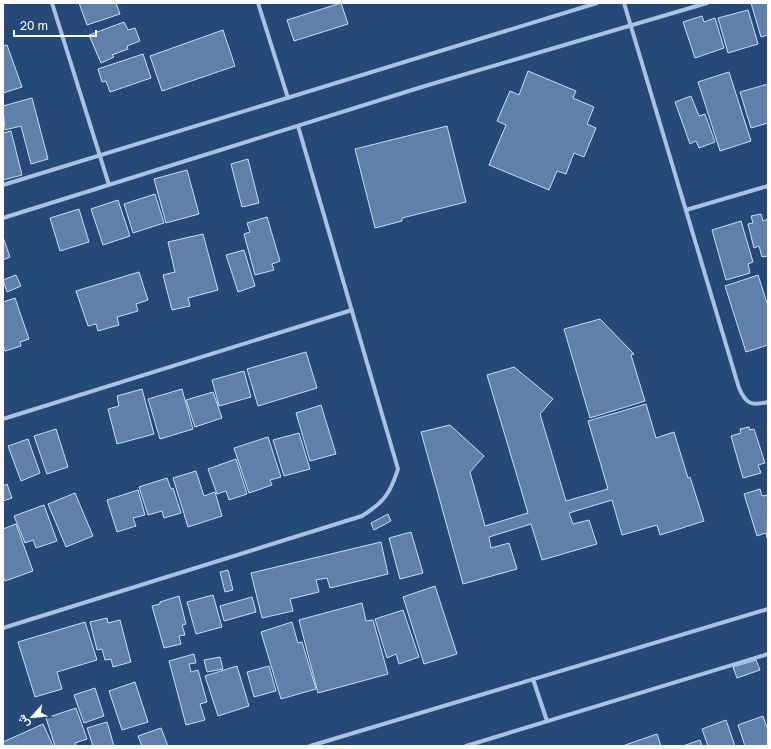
<svg xmlns="http://www.w3.org/2000/svg" width="771" height="749" font-family="'Golos Text',Vazirmatn,sans-serif">
<style>
.building{fill:#5e80a9;stroke:#c9dcf2}
.lines{fill:none;stroke-linecap:round;stroke-linejoin:round}
.minor{stroke:#a7c2e2;stroke-width:4}
</style>
<rect width="100%" height="100%" fill="#264a77"/>
<path class="building" d="M79 3H116L120 14 87 25Z
M341 3 348 24 294 41 287 20Z
M751 3H768V35L761 37Z
M748 10 758 44 728 53 718 18Z
M702 16 704 22 715 18 724 48 695 58 683 22Z
M124 22 128 30 135 28 140 41 127 46 128 49 112 55 114 57 101 63 89 35Z
M223 30 235 66 162 91 150 56Z
M7 45 22 87 3 93V46Z
M143 54 151 78 110 92 106 81 102 82 98 69Z
M528 71 576 91 573 98 594 107 587 124 596 128 584 157 574 153 566 174 557 171 549 190 489 165 506 125 497 121 510 91 519 95Z
M729 72 751 141 720 151 698 82Z
M768 84V123L751 128 740 92Z
M691 96 699 116 705 114 715 142 699 148 696 141 690 144 675 102Z
M32 98 48 159 31 164 21 126 5 130 3 106Z
M447 126 466 202 402 218V221L375 228 355 149Z
M11 131 22 175 3 180V133Z
M248 159 259 203 242 207 231 164Z
M187 170 199 214 166 223 154 179Z
M155 194 164 223 133 233 124 204Z
M118 200 130 236 103 245 91 209Z
M79 209 89 242 60 251 50 218Z
M761 214 763 221 768 219V256L762 257 759 246 754 248 748 224 753 223 751 216Z
M267 217 280 261 272 264 274 270 255 275 244 234 250 232 247 223Z
M741 221 753 262 748 264 750 273 726 280 712 230Z
M203 234 218 290 188 298 190 306 172 310 163 275 175 272 168 242Z
M3 237 10 257 3 260Z
M244 250 255 286 238 292 226 255Z
M139 272 148 300 136 304 138 311 117 317 119 325 98 331 96 324 88 326 76 291Z
M16 275 21 286 7 292 3 280Z
M758 275 768 306V345L746 352 725 286Z
M15 298 29 339 20 342 21 346 5 351 3 345V302Z
M600 319 634 354 631 355 645 401 590 418 564 329Z
M306 352 317 388 258 406 247 369Z
M514 367 553 399 540 414 566 501 608 489 588 421 646 404 656 438 674 432 688 478 690 477 704 521 660 535 657 525 622 535 612 500 569 513 573 524 589 520 597 544 542 560 531 524 489 537 491 548 509 543 517 569 463 584 421 432 450 425 484 456 470 472 485 526 528 513 487 375Z
M244 371 251 397 219 406 212 380Z
M142 389 154 434 117 444 108 409 119 406 117 396Z
M182 389 193 429 160 439 148 399Z
M213 392 222 418 195 427 186 400Z
M321 405 336 454 310 461 296 413Z
M749 427 750 430 754 429 765 463 758 465 761 473 743 478 731 436 741 433 740 429Z
M56 429 68 467 47 474 34 436Z
M299 433 310 469 284 476 273 440Z
M268 437 281 477 270 480 272 485 249 493 234 448Z
M28 439 40 473 21 481 8 446Z
M236 459 247 494 229 500 226 491 217 494 208 469Z
M196 471 204 496 215 492 222 516 188 527 173 478Z
M167 478 171 489 173 488 181 513 164 518 162 511 148 515 139 487Z
M7 484 12 498 3 501V486Z
M760 489 762 496 768 495 767 538 766 533 757 536 744 494Z
M138 490 145 515 133 518 136 526 117 532 107 500Z
M75 493 93 536 66 547 48 504Z
M44 505 57 541 36 548 33 540 25 543 14 516Z
M388 514 391 521 374 530 371 523Z
M16 524 33 571 5 581 3 576V529Z
M411 532 423 573 400 579 389 538Z
M381 542 388 574 330 588 327 578 316 580 319 592 290 599 293 611 262 618 251 573Z
M228 570 233 590 225 592 220 572Z
M435 586 457 654 424 664 403 597Z
M213 595 222 627 196 634 187 602Z
M179 596 186 624 182 625 185 635 179 636 181 644 164 648 152 606 160 604V602Z
M252 597 256 612 224 621 220 606Z
M362 603 366 621 373 620 388 674 318 693 299 620Z
M403 610 419 657 399 664 396 654 387 658 375 619Z
M107 618 108 623 120 620 131 662 113 667 111 659 105 660 102 649 97 650 90 622Z
M85 622 97 660 57 672 62 689 35 697 18 642Z
M292 622 298 643 302 642 316 689 281 699 261 632Z
M194 654 196 663 189 664 191 672 198 670 207 702 200 704 205 720 186 725 169 661Z
M220 657 223 669 207 672 204 660Z
M756 660 760 670 737 678 733 667Z
M237 666 249 706 218 716 205 676Z
M269 666 276 691 254 697 247 672Z
M135 682 148 722 122 730 109 691Z
M95 688 104 716 84 723 74 695Z
M76 708 87 739 75 743 76 746H55L46 718Z
M763 716 768 730V746H745L738 725Z
M726 720 735 746H708L702 729Z
M107 722 114 746H93L87 728Z
M43 724 53 746H3V742Z
M161 728 168 746H142L138 736Z
M657 734 661 746H625V745Z
M700 740 702 746H683Z"/>
<g class="lines">
<path class="minor" d="M52 3 109 185
M258 3 288 98
M624 3 739 388C746 404 751 406 768 402
M3 185 597 3
M686 210 768 186
M3 218 425 86 707 3
M3 419 352 310
M3 628 362 516C384 502 390 494 398 469L298 126
M533 679 547 721
M310 746 768 609
M466 746 768 654"/>
</g>
<rect width="771" height="749" fill="none" stroke="#ffffff" stroke-width="8"/>
<g transform="translate(32 717) rotate(243)" stroke="#264a77" stroke-width="3" paint-order="stroke">
<path d="M0-3L7 15L0 10L-7 15Z" fill="#ffffff"/>
<text y="-6" font-size="11" font-weight="bold" text-anchor="middle" fill="#ffffff">ش</text>
</g>
<path d="M14 30v6h82v-6" fill="none" stroke="#ffffff" stroke-width="2"/>
<text x="20" y="30" font-size="12" fill="#ffffff" stroke="#264a77" stroke-width="3" paint-order="stroke">20 m</text>
</svg>
